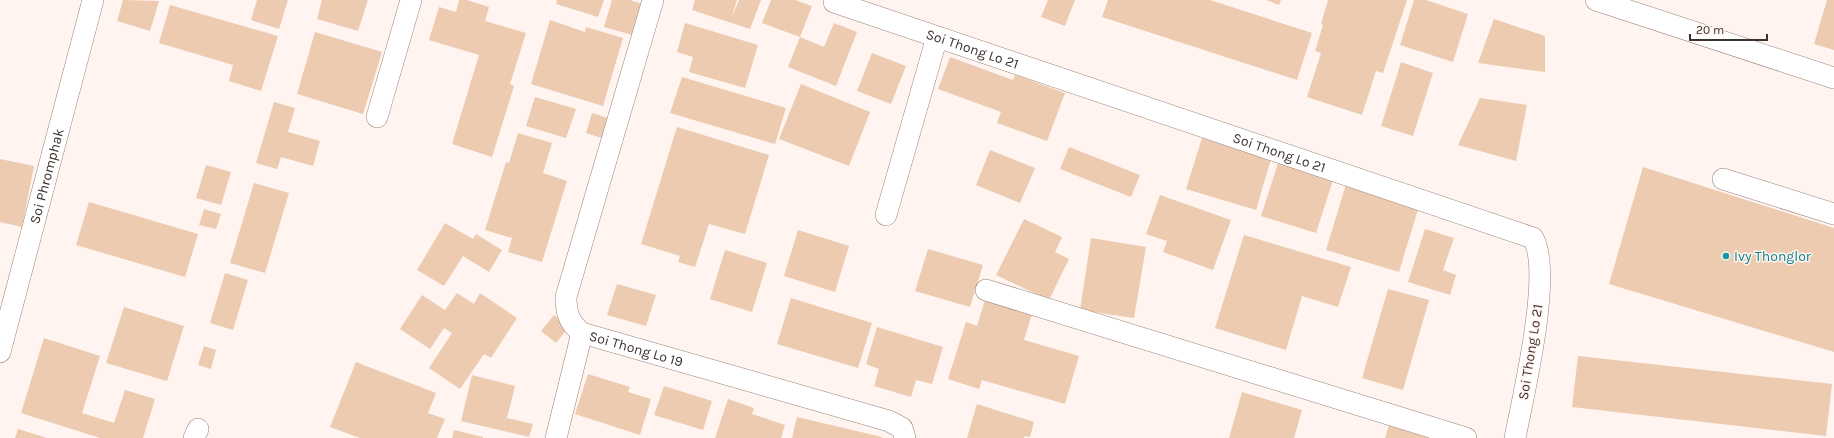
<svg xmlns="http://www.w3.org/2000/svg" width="1834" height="438" font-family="Karla,sans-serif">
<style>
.building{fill:#eccbb1}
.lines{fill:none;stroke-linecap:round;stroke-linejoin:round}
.minor-casing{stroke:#9a8277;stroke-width:22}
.minor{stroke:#fff;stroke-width:21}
.culture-dot{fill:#0f9aa8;stroke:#fff4ef;stroke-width:1.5}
.labels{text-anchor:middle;stroke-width:3;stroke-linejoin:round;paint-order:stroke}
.street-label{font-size:14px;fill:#3b312d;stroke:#fff4ef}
.culture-label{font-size:14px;fill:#0d838f;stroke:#fff4ef;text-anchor:start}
</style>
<rect width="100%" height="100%" fill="#fff4ef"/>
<path class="building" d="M123 0 159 1 150 31 117 21Z
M257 0H288L279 29 251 20Z
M322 0H368L358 31 317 19Z
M459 0H467L489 7 485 21 526 33 510 84 514 86 492 157 452 144 479 55 429 40 439 7 456 12Z
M557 0H604L598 17 556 4Z
M612 0H630L646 5 636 36 604 27Z
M695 0H737L731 19 739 0H761L750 29 692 10Z
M771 0H795L812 6 800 37 824 47 834 23 857 32 836 86 788 67 800 37 762 23Z
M1048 0H1075L1065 26 1041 17Z
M1108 0H1210L1312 33 1297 80 1102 17Z
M1266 0H1281L1279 5Z
M1328 0H1407L1383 73 1376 71 1362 115 1307 97 1321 53 1315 51 1323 25 1321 24Z
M1414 0H1426L1468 14 1453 62 1400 45Z
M1827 0H1834V50L1814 44Z
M170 5 278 36 261 91 229 81 233 65 159 43Z
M1494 19 1545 36V72L1478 63Z
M550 20 585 32 586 27 623 38 603 106 531 84Z
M685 23 758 45 745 88 689 72 693 57 677 52Z
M315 32 382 52 363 114 297 94Z
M872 53 906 66 891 104 857 91Z
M950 57 1013 80 1015 75 1065 93 1047 141 997 123 1001 112 938 89Z
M1401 62 1433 73 1413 136 1381 126Z
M682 77 786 108 775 144 670 113Z
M801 84 870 112 849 166 779 139Z
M535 97 576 109 566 138 526 126Z
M1480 98 1527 105 1516 161 1458 145Z
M274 102 295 108 288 132 320 141 313 166 281 157 277 169 256 163Z
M592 113 608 118 602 138 586 133Z
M677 127 769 155 745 234 709 224 695 267 678 262 680 256 641 244Z
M518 133 552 143 543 173 567 181 542 262 508 252 512 238 485 230 506 162 509 163Z
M1202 138 1271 159 1256 210 1186 189Z
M1069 147 1140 175 1131 197 1060 169Z
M990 150 1035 168 1020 203 976 185Z
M1280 157 1335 174 1316 233 1261 216Z
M0 159 34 166 22 227 0 222Z
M206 165 231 172 221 205 196 198Z
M1643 167 1834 228V352L1609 284Z
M1347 181 1420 203 1399 272 1326 250Z
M254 183 289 193 265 273 230 263Z
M1160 195 1231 220 1213 270 1163 252 1167 241 1146 234Z
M89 202 198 234 185 277 76 245Z
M204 209 221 214 216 229 199 225Z
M1024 219 1062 237 1055 252 1069 259 1049 300 996 275Z
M445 223 473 239 476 234 502 250 489 272 463 256 444 286 417 270Z
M1425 229 1454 238 1443 270 1456 275 1450 295 1408 282Z
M798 230 849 246 835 292 784 276Z
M1244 235 1351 267 1338 307 1302 296 1286 350 1215 328Z
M1091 238 1146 247 1134 318 1080 310Z
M928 249 983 265 970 307 915 291Z
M725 250 767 263 752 312 710 299Z
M225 273 248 280 233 330 210 323Z
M617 284 656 295 646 326 607 315Z
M1388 289 1429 300 1403 390 1362 378Z
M457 293 474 304 480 293 517 318 491 358 484 354 460 389 429 368 452 333 444 328 430 349 400 329 422 295 445 310Z
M791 298 872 323 858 368 777 344Z
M985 300 1032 314 1024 340 1079 356 1065 404 982 380 979 389 948 379 966 322 977 326Z
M124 307 184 326 167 381 106 363Z
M554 315 569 327 556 343 541 331Z
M877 327 943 347 932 384 916 380 911 397 874 386 879 369 866 364Z
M44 338 100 356 82 413 114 423 125 390 155 399 143 438H100L21 413Z
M204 346 216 350 211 369 198 365Z
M1578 356 1832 384 1826 436 1572 407Z
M356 362 436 393 428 413 445 419 437 438H360L330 427Z
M588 374 630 387 628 392 651 399 640 435 575 414Z
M472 375 515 386 507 418 533 424 529 437 461 421Z
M664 386 712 401 703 430 654 415Z
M1242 392 1302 410 1294 438H1229Z
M728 399 754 408 752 414 785 425 781 438H715Z
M977 404 1034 422 1030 437 1025 436 1024 438H967Z
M797 417 882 437V438H792Z
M1389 425 1428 438H1385Z
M18 429 47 438H15Z
M454 430 483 437V438H452Z"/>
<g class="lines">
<g class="minor-casing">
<g id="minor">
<path id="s1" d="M653 0 566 297C566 313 569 323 582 333L889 421 902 428 905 438"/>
<path d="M1596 0 1834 78"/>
<path id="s2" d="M834 2 1533 238C1553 272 1523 397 1515 438"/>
<path d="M377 117 411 0"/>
<path d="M1723 179 1834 214"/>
<path d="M886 215 937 37"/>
<path d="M986 290 1466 438"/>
<path id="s3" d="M0 352 93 0"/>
<path d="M194 438 198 429"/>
<path d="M556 438 582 333"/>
</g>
</g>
<use href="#minor" class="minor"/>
</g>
<circle class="culture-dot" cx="1726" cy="256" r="4"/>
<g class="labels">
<g class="street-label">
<text dy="5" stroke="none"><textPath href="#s2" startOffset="146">Soi Thong Lo 21</textPath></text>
<text dy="5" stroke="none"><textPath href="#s2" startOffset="470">Soi Thong Lo 21</textPath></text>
<text dy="5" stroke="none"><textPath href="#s3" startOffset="182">Soi Phromphak</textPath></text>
<text dy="5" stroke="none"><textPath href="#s1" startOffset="407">Soi Thong Lo 19</textPath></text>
<text transform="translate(1530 352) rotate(-81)" y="5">Soi Thong Lo 21</text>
</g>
<g class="culture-label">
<text x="1734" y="261">Ivy Thonglor</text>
</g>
</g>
<path d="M1690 34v6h77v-6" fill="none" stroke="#3b312d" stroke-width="2"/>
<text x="1696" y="34" font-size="12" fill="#3b312d" stroke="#fff4ef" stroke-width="3" paint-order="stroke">20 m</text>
</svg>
